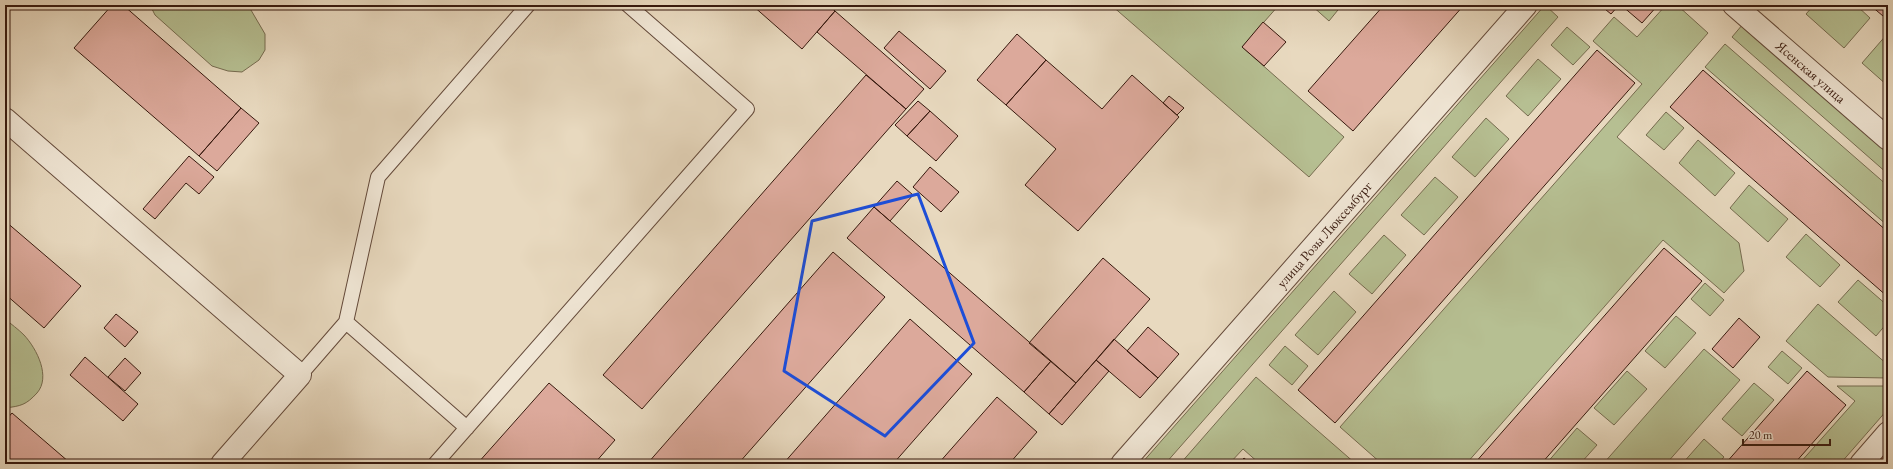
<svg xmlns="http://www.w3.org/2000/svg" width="1893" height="469" font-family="'EB Garamond',serif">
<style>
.green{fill:#b6bf92;stroke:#766c50}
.building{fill:#dca99b;stroke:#37190e}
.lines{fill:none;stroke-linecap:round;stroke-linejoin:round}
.service-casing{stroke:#63493a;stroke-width:16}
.minor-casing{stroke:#63493a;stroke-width:24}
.service{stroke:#f0e6d5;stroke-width:14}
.minor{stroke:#f0e6d5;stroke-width:22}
.marked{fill:none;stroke:#1d4ed8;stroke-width:3;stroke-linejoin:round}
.labels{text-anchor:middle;stroke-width:4;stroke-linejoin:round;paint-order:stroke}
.street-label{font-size:14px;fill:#37190e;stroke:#f0e6d5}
</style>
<rect width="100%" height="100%" fill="#e8d9bf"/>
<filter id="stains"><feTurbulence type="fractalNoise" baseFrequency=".005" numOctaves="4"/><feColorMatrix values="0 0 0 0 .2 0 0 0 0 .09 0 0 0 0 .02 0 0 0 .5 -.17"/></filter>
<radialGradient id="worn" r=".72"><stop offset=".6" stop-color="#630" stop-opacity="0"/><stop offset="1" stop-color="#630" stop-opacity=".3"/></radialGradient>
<path class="green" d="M150 5H248L265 34V50L259 60 242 72 228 71 212 66 155 15Z
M1111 5H1279L1242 47 1344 137 1309 177Z
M1311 5H1342L1329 21Z
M1545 5 1558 17 1165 464H1141Z
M1666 5H1677L1708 33 1617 137 1739 243 1744 271 1724 293 1663 240 1466 464H1382L1340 427 1642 84 1593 41 1614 17 1637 37Z
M1814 5H1856L1870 18 1844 48 1806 14Z
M1743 24 1888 151V174L1732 37Z
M1567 27 1590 47 1573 65 1551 45Z
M1888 33V86L1862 63Z
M1725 44 1888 186V226L1705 67Z
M1538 59 1561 79 1528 116 1506 96Z
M1666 112 1684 128 1664 150 1646 135Z
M1486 118 1509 139 1475 177 1452 157Z
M1698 140 1735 173 1715 196 1679 163Z
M1435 177 1458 197 1424 235 1401 215Z
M1749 185 1788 219 1768 242 1730 208Z
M1806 234 1840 265 1820 287 1786 257Z
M1384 235 1406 255 1372 294 1349 274Z
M1858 280 1888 306V322L1876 336 1838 302Z
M1705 283 1724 300 1710 316 1691 299Z
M1334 291 1356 312 1318 355 1295 335Z
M1818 304 1888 365V378L1828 377 1786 341Z
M1676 316 1696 333 1665 368 1645 351Z
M5 319C11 324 18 329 24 335 37 349 51 377 37 393 26 405 21 406 5 408Z
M1285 346 1308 366 1292 385 1269 365Z
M1704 349 1740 380 1666 464H1603Z
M1782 351 1802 368 1788 384 1768 367Z
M1627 371 1647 389 1614 425 1594 408Z
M1256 377 1356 464H1260L1243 449 1229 464H1180Z
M1754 383 1774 400 1742 436 1722 419Z
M1837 386H1888V409L1840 464H1799L1855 401Z
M1577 428 1597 445 1580 464H1546Z
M1704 439 1724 457 1718 464H1682Z"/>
<path class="building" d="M112 5H123L241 108 199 156 74 48Z
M752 5H828L835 11 802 49Z
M1384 5H1464L1353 131 1308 91Z
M1600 5H1619L1611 14Z
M1621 5H1658L1642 23Z
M1870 5H1888V20L1883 16Z
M835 11 924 89 906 109 817 32Z
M1263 22 1286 42 1264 66 1242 47Z
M899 31 946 71 930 89 884 48Z
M1017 34 1046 60 1006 105 977 80Z
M1597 50 1635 83 1335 423 1298 390Z
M1046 60 1102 109 1132 75 1179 117 1078 231 1025 185 1056 149 1006 105Z
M1703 70 1888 232V297L1670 107Z
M866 75 906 109 642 409 603 375Z
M1169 96 1184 108 1177 115 1163 103Z
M918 101 930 111 907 136 895 125Z
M241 108 259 123 217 171 199 156Z
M930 111 958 136 936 161 907 136Z
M189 156 214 177 199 194 186 183 155 219 143 209Z
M930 167 959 192 941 212 913 187Z
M897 181 913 195 890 221 874 207Z
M874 207 1051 361 1024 392 847 238Z
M5 221 81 286 44 328 5 294Z
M1664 248 1702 281 1541 464H1474Z
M833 252 885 297 738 464H647Z
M1103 258 1150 299 1076 383 1029 343Z
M116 314 138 332 125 347 104 328Z
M1739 318 1760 337 1733 368 1712 349Z
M910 319 972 374 893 464H783Z
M1148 327 1179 354 1158 378 1127 351Z
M1114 339 1158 378 1140 398 1096 360Z
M85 357 138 404 123 421 70 375Z
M125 358 141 373 125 391 108 377Z
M1096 360 1109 371 1062 425 1049 414Z
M1051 361 1076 383 1049 414 1024 392Z
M1807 371 1846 405 1794 464H1725Z
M549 383 615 440 594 464H477Z
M997 397 1037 432 1009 464H938Z
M12 413 69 462 67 464H5V421Z
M1888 450V464H1876Z
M1244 458 1251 464H1238Z"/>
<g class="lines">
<g class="service-casing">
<path id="service" d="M346 322 467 428
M300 375 346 322 378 177 528 5
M435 464 747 109 628 5"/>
</g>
<g class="minor-casing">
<g id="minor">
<path id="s1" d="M1734 5 1888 139"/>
<path d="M5 119 300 375 222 464"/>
<path id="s2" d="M1122 464 1526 5"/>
<path d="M1861 464 1888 433"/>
</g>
</g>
<use href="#service" class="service"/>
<use href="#minor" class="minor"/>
</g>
<path class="marked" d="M918 194 974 343 885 436 784 371 812 221Z"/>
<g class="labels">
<g class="street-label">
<text dy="5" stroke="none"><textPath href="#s1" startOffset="102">Ясенская улица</textPath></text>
<text dy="5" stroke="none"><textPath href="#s2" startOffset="306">улица Розы Люксембург</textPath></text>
</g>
</g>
<rect width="1893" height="469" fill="none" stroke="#e8d9bf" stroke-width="20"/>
<rect x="6" y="6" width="1881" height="457" fill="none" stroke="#37190e" stroke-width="2"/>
<rect x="10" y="10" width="1873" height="449" fill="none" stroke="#37190e"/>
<path d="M1743 439v6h87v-6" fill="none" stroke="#37190e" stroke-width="2"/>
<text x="1749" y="439" font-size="12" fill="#37190e" stroke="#f0e6d5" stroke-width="3" paint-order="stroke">20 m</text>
<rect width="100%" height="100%" filter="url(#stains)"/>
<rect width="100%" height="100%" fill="url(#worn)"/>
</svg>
